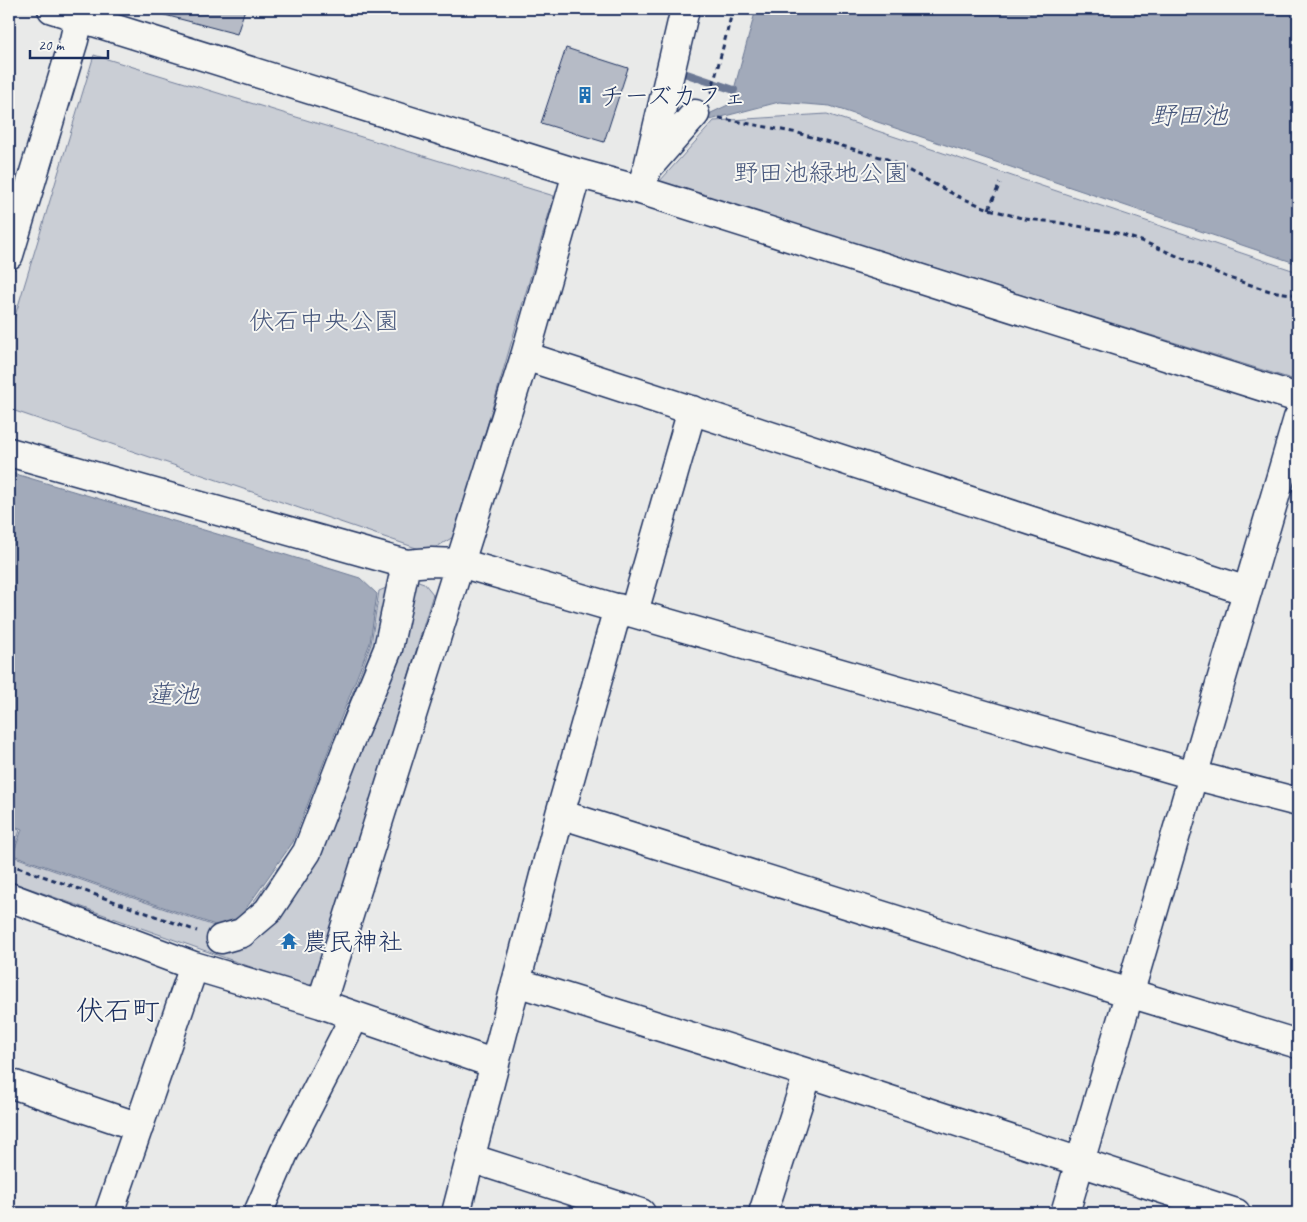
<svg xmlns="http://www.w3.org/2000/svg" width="1307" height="1222" font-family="Caveat,'Klee One',sans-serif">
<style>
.green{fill:#caced5;stroke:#727e9a}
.water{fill:#a2aaba;stroke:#6c7995}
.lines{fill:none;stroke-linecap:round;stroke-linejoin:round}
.stream{stroke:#6c7995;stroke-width:8}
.building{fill:#b6bbc6;stroke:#1b2f5e}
.minor-casing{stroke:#1b2f5e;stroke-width:31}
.path{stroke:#1b2f5e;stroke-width:3;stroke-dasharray:5 4;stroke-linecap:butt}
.minor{stroke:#f6f6f2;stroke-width:28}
.labels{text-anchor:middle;stroke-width:4;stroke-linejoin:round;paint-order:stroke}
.poi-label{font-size:25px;fill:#1b2f5e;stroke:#f6f6f2;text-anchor:start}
.park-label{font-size:25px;fill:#47577c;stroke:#f6f6f2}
.water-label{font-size:26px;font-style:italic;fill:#44547a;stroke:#f6f6f2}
.quarter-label{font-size:28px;fill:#1b2f5e;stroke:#f6f6f2}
</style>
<rect width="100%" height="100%" fill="#e9eae9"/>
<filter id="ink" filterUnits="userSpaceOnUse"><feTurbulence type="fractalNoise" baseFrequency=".02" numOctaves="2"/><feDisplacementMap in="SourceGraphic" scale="10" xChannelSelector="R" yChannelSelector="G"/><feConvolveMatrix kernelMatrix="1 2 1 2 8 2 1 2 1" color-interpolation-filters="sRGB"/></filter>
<g filter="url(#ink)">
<path class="green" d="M94 55 554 196 455 536 428 552 9 409V336Z
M827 114 1298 272V381L659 182 714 121Z
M410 578 424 583 433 594 317 981 307 987 9 881V827L20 830 12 856 217 927 241 919 295 844 371 644 379 591Z"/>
<path class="water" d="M756 9H1298V264L830 106 779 102 710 120 709 114 730 104Z
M9 472 254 545 360 578 377 594 370 643 293 842 240 917 218 926 13 855 22 829 9 824Z"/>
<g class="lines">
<path class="stream" d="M678 71 734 90"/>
</g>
<path class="building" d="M142 9H245L237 34Z
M566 48 628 68 604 142 541 123Z"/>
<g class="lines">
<g class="minor-casing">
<path id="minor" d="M52 9 577 173 640 190 1298 398
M651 164 695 114
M640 190 648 167 685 9
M9 255 74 40 81 9
M525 356 1247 591
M9 452 406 564 431 562 460 563 1193 775 1298 802
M634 612 692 410
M560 814 1129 993 1298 1044
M9 897 194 966 321 1004 495 1064
M221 939 242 933 268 911 307 852 347 748 388 649 406 564
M516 982 808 1073 1236 1213
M321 1004 525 356 577 173
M9 1083 139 1127
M470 1158 641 1213
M109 1213 194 966
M258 1213 284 1153 355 1016
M456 1213 560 814 618 608
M763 1213 808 1073
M1065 1213 1298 418"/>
</g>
<path class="path" d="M711 93 733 9
M719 118 798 133 887 159 957 196 989 209 1025 219 1055 222 1117 233 1144 242 1229 278 1270 291 1298 295
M989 209 1000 183
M9 864 197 931"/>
<use href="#minor" class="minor"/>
</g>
</g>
<defs>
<g id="building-bare" transform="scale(1.35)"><path d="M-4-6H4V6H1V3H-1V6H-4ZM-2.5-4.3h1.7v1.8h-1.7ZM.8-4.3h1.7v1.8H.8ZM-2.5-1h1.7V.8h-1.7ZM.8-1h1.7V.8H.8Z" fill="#1f6fb2" stroke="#f6f6f2" stroke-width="2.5" paint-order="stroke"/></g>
<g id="temple-bare" transform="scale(1.35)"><path d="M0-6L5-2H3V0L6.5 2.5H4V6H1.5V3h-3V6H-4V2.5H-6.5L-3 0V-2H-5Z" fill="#1f6fb2" stroke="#f6f6f2" stroke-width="2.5" paint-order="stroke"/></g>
</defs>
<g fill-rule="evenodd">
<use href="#building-bare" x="585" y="95"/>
<use href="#temple-bare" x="289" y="941"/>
</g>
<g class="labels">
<g class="poi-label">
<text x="599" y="104">チーズカフェ</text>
<text x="303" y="950">農民神社</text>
</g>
<g class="park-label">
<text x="821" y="181">野田池緑地公園</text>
<text x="324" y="329">伏石中央公園</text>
</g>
<g class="water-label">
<text x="1189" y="124">野田池</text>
<text x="173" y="703">蓮池</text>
</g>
<g class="quarter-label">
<text x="118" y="1020">伏石町</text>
</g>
</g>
<rect width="1307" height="1222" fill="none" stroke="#f6f6f2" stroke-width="30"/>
<rect x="15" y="15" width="1277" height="1192" fill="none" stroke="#1b2f5e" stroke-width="2" filter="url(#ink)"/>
<path d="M30 50v8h78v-8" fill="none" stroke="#1b2f5e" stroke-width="2.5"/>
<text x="38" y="50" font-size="15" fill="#1b2f5e" stroke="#f6f6f2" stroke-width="4" paint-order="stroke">20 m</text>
</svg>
